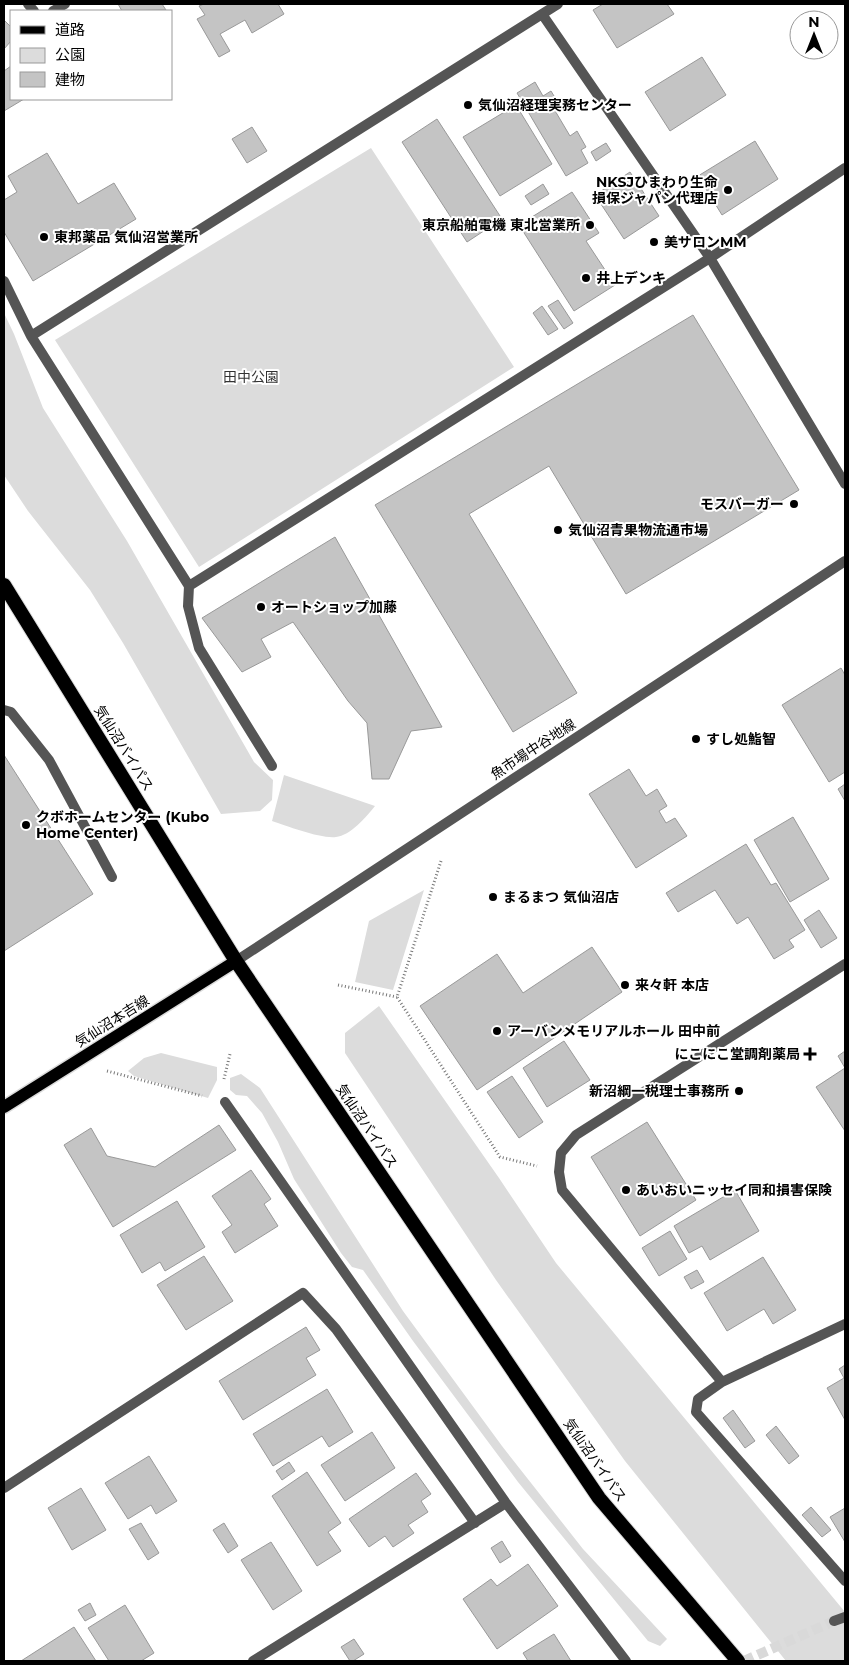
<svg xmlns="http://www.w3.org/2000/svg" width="849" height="1665" font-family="Montserrat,'Noto Sans JP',sans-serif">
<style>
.green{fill:#dcdcdc}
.building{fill:#c4c4c4;stroke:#999}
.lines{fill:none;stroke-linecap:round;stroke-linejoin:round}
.minor-tunnel{stroke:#d9d9d9;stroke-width:10;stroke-dasharray:10 5;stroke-linecap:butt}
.primary-casing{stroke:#dbdbdb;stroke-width:15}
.trunk-casing{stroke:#dbdbdb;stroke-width:16}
.path{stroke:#777;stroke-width:3;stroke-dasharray:1 2.5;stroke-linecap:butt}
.minor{stroke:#555;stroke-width:10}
.tertiary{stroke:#555;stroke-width:10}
.primary{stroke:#000;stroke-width:12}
.trunk{stroke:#000;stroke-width:14}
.poi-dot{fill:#000;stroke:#fff;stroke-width:2}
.labels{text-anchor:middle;stroke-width:4;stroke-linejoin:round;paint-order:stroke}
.poi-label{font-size:14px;font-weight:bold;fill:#000;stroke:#fff;text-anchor:start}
.park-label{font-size:14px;fill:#333;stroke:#fff}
.street-label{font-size:14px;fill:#000;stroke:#fff}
</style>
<rect width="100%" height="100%" fill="#fff"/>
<path class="green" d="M371 148 514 367 199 567 55 340Z
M4 313 14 334 43 408 127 541 254 762 273 780 272 800 260 811 221 814 123 643 90 590 28 511 4 475Z
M284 775 375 806C367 816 350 836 336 837 321 839 287 826 272 821Z
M424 890 393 990 355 982 369 921Z
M379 1006 499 1178 556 1263 845 1612V1661H786L625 1461 496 1280 345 1053V1033Z
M161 1053 217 1067V1080L208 1098 134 1076 128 1071 144 1058Z
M241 1074 260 1088 403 1311 502 1446 583 1549 667 1639 660 1646 648 1641 518 1482 413 1341 363 1270 352 1267 341 1253 294 1179 278 1142 262 1113 247 1096 236 1095 230 1090V1078Z"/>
<path class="building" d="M118 4H162L166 10 122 11Z
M204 4H278L284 14 252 33 245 20 220 34 230 51 219 57 197 19 205 15 199 6Z
M603 4H667L674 14 617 48 593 10Z
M4 20 11 27V41L4 49Z
M702 57 726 95 670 131 645 92Z
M11 66V99H24L4 111V71Z
M535 82 543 96 551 91 560 106 554 109 570 136 577 131 586 147 581 150 588 163 566 176 517 93Z
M516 105 552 164 500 196 463 137Z
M437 119 502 219 467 242 402 142Z
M252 127 267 151 247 163 232 139Z
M755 141 778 179 722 215 698 176Z
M606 143 611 151 596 161 591 152Z
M47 153 78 204 114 183 136 219 33 281 4 232V200L17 192 8 176Z
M630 172 659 216 624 239 595 195Z
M543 184 549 194 531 205 525 196Z
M572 192 599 233 586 241 615 285 574 311 519 225Z
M558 300 573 323 564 329 548 306Z
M542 306 558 329 548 335 533 313Z
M693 315 799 490 626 594 549 466 469 514 577 693 513 732 375 505Z
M335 537 442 727 411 731 389 779H372L367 723 348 701 293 622 261 639 271 657 242 672 202 618Z
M841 668 845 675V772L829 782 782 705Z
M4 755 93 894 4 951Z
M629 769 646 796 657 789 667 806 659 811 666 823 675 818 687 836 636 868 589 794Z
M845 784V801L838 789Z
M793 817 829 879 790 902 754 840Z
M746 844 771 885 776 883 805 930 789 940 794 947 774 959 748 917 737 924 715 890 678 912 666 893Z
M819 910 837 938 821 948 804 920Z
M592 947 622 992 477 1090 420 1006 497 954 523 993Z
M564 1041 590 1080 547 1107 523 1068Z
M845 1051V1068L838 1056Z
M845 1068V1131L816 1087Z
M512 1076 543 1122 519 1138 487 1092Z
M647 1122 696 1200 640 1236 591 1157Z
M219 1125 236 1150 113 1227 64 1145 91 1128 107 1156 155 1167Z
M251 1170 271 1199 264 1204 278 1226 235 1253 222 1232 232 1225 212 1196Z
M735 1190 759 1231 710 1260 702 1246 689 1253 674 1226Z
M177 1201 205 1247 165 1271 160 1262 142 1273 120 1235Z
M670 1231 687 1259 659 1276 642 1248Z
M204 1256 233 1301 186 1330 157 1285Z
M763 1257 796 1310 773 1324 764 1309 727 1331 704 1293Z
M697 1270 704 1282 691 1289 684 1277Z
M306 1327 320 1350 306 1358 316 1375 243 1420 219 1381Z
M845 1365V1420L827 1388 844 1378 839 1369Z
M327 1389 353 1432 329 1447 322 1436 273 1466 253 1434Z
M733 1410 755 1441 745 1448 723 1418Z
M776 1426 799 1456 789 1464 766 1435Z
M372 1432 395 1468 345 1501 321 1465Z
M149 1456 177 1501 156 1514 151 1505 128 1519 105 1483Z
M289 1462 295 1471 282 1480 276 1471Z
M307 1472 341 1523 328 1532 341 1551 317 1566 272 1496Z
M416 1473 431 1494 421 1501 428 1512 408 1525 414 1533 393 1547 385 1536 369 1547 349 1519Z
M81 1488 106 1530 72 1550 48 1508Z
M811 1507 831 1530 822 1537 802 1515Z
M845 1508V1542L830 1517Z
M141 1523 159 1553 148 1560 129 1529Z
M224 1523 238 1546 228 1553 213 1530Z
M502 1541 511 1556 500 1563 491 1548Z
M271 1542 302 1591 273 1610 241 1560Z
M528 1564 558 1606 497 1649 463 1599 491 1579 497 1586Z
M90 1603 96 1615 85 1621 78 1610Z
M125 1605 154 1653 141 1661H109L88 1628Z
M74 1627 96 1661H21Z
M554 1634 571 1661H528L523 1653Z
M354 1639 364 1654 353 1661H350L341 1647Z"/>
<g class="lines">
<path class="minor-tunnel" d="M744 1661 834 1621"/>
<g class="primary-casing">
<path id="primary" d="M4 1107 236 961"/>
</g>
<g class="trunk-casing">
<path id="trunk" d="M4 585 236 961 599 1498 738 1661"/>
</g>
<path class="path" d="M441 861 397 997 500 1157 537 1166
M338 985 397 997
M107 1071 202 1096
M224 1079 230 1054"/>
<path class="minor" d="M28 4 34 11
M53 11 65 4
M542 14 710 258 845 484
M4 281 31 336 558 4
M31 336 189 586 710 258 845 168
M189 586 188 606 199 648 272 766
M4 710 11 712 49 760 112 877
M225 1102 506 1503
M845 1324 722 1382 698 1399 696 1412 845 1581
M722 1382 562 1190 559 1172 561 1153 576 1135 845 964
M4 1488 303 1293 336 1329 475 1523
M834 1621 845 1617
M253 1661 506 1503 626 1661"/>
<path class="tertiary" d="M236 961 845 561"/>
<use href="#primary" class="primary"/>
<use href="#trunk" class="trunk"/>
</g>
<g class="poi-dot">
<circle cx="468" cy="105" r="5"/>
<circle cx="728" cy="190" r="5"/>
<circle cx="590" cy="225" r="5"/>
<circle cx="44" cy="237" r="5"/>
<circle cx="654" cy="242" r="5"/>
<circle cx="586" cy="278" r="5"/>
<circle cx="794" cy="504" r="5"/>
<circle cx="558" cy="530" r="5"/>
<circle cx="261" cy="607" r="5"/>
<circle cx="696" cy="739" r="5"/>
<circle cx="26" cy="825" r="5"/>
<circle cx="493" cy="897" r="5"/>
<circle cx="625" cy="985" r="5"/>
<circle cx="497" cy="1031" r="5"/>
<path d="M807.5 1046.5h5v5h5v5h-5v5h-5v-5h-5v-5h5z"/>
<circle cx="739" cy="1091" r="5"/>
<circle cx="626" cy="1190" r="5"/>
</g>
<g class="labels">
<g class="poi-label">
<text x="478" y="110">気仙沼経理実務センター</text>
<text x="718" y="187" text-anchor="end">NKSJひまわり生命<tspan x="718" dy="16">損保ジャパン代理店</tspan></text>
<text x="580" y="230" text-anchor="end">東京船舶電機 東北営業所</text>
<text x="54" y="242">東邦薬品 気仙沼営業所</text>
<text x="664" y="247">美サロンMM</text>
<text x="596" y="283">井上デンキ</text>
<text x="784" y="509" text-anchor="end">モスバーガー</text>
<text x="568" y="535">気仙沼青果物流通市場</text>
<text x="271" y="612">オートショップ加藤</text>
<text x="706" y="744">すし処鮨智</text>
<text x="36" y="822">クボホームセンター (Kubo<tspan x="36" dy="16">Home Center)</tspan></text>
<text x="503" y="902">まるまつ 気仙沼店</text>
<text x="635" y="990">来々軒 本店</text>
<text x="507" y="1036">アーバンメモリアルホール 田中前</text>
<text x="800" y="1059" text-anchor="end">にこにこ堂調剤薬局</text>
<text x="729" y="1096" text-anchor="end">新沼綱一税理士事務所</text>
<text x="636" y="1195">あいおいニッセイ同和損害保険</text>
</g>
<g class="park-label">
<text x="251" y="382">田中公園</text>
</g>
<g class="street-label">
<text transform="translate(124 748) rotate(58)" y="5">気仙沼バイパス</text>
<text transform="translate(533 749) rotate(-33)" y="5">魚市場中谷地線</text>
<text transform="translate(112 1021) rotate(-32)" y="5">気仙沼本吉線</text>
<text transform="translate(367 1126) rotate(56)" y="5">気仙沼バイパス</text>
<text transform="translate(595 1460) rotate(55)" y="5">気仙沼バイパス</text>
</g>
</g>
<rect width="849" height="1665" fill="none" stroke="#000000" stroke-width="10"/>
<rect x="10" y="10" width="162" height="90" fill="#ffffff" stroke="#999999"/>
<rect x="20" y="26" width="25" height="8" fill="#000000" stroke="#999999"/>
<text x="55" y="35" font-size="15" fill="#000000">道路</text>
<rect x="20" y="48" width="25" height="15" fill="#dcdcdc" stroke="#999999"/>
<text x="55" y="60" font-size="15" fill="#000000">公園</text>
<rect x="20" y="72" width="25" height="15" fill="#c4c4c4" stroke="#999999"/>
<text x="55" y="85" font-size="15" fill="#000000">建物</text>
<g transform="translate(814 35)"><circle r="24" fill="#ffffff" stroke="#999999"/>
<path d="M0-4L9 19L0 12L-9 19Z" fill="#000000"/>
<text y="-8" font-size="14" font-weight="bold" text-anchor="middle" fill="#000000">N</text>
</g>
</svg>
